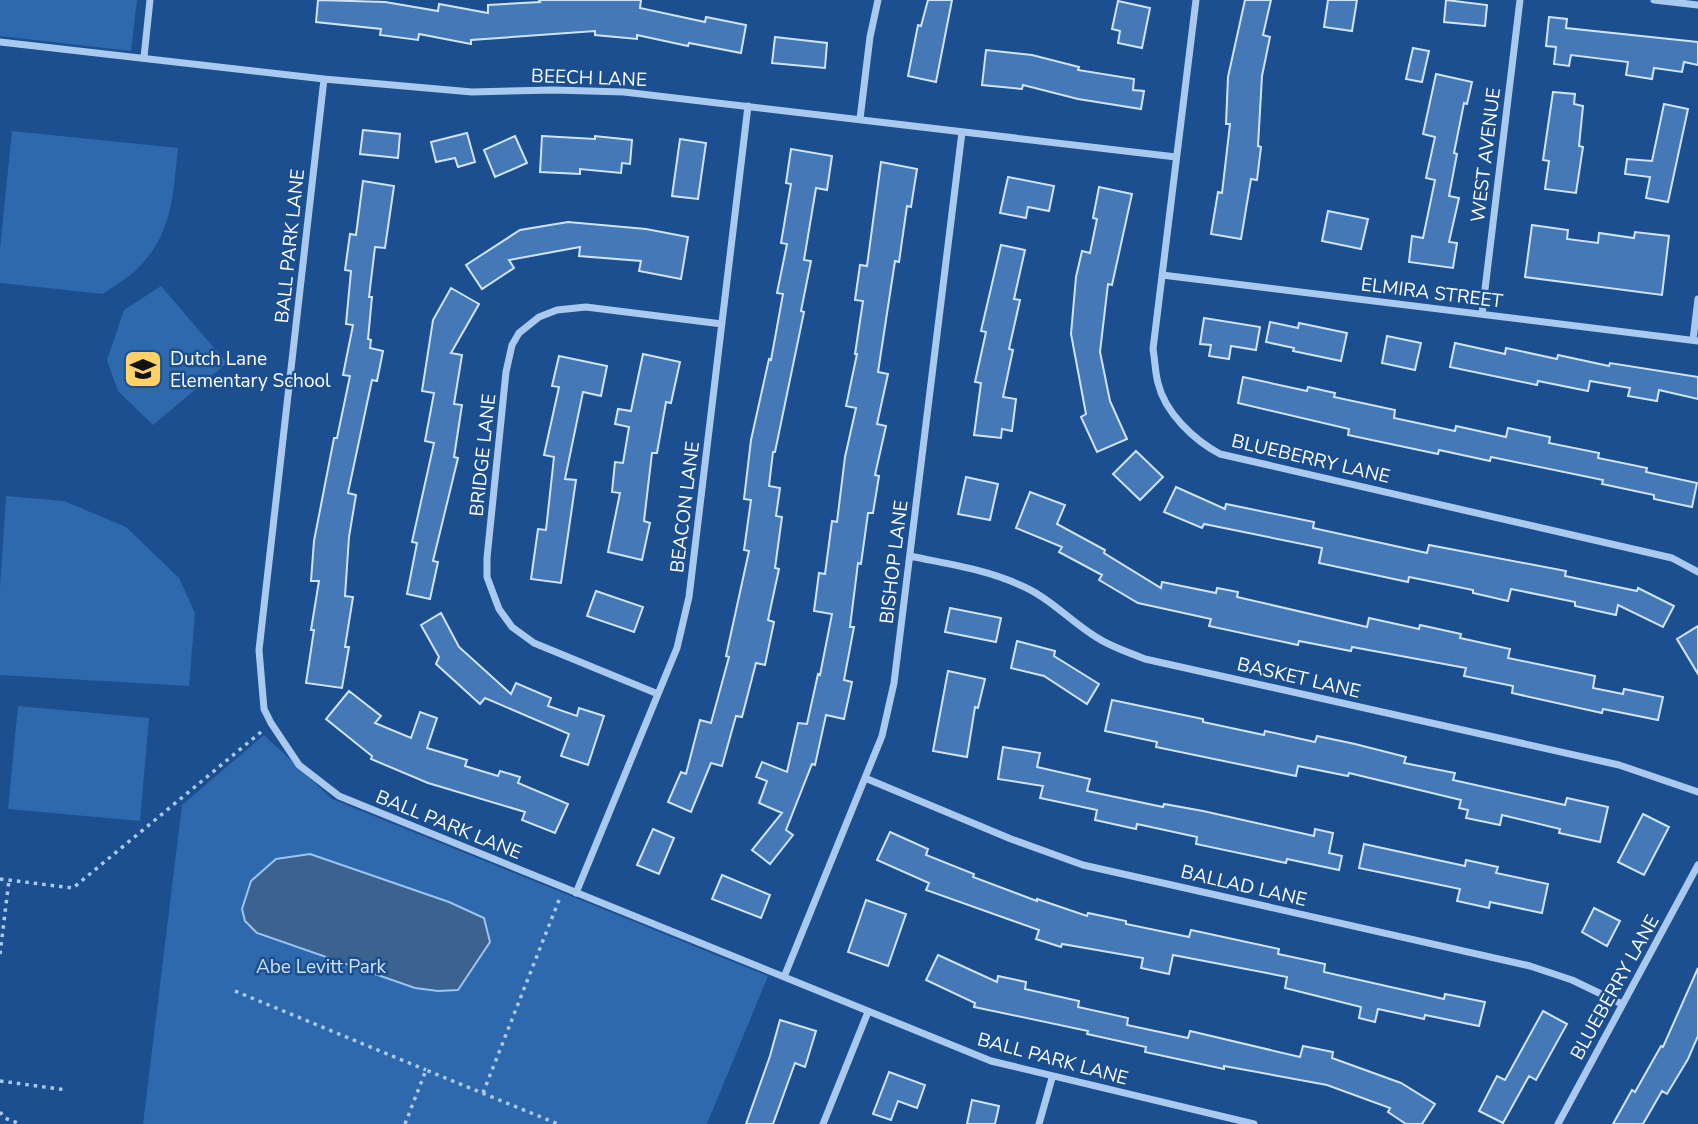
<svg xmlns="http://www.w3.org/2000/svg" width="1698" height="1124" font-family="'Nunito Sans',sans-serif">
<style>
.green{fill:#2e69ad}
.water{fill:#3c6290;stroke:#9cc4f0;stroke-width:2}
.building{fill:#4478b7;stroke:#cfe3fa;stroke-width:2}
.lines{fill:none;stroke-linecap:round;stroke-linejoin:round}
.path{stroke:#a9c9ee;stroke-width:3.5;stroke-dasharray:3.5 5;stroke-linecap:butt}
.minor{stroke:#a9c9ee;stroke-width:7}
.labels{text-anchor:middle;stroke-width:5;stroke-linejoin:round;paint-order:stroke}
.street-label{font-size:19px;fill:#fff;stroke:#1b4f8f}
.poi-label{font-size:19px;fill:#fff;stroke:#1b4f8f;text-anchor:start}
.park-label{font-size:19px;fill:#cfe3fa;stroke:#1b4f8f}
</style>
<rect width="100%" height="100%" fill="#1b4f8f"/>
<path class="green" d="M0 0H137L131 51 0 36Z
M12 131 178 148C173 194 173 233 138 268 128 278 114 286 103 294L0 283V248Z
M161 286 227 363 153 425 118 391 107 360 124 310Z
M6 496 64 501 126 527 179 578 195 613 189 686 0 675V589Z
M18 706 149 718 140 821 8 809Z
M264 735 332 799 768 976 707 1124H143L182 805Z"/>
<path class="water" d="M310 854 449 902 484 918 490 942 458 990 438 991 415 988 257 933 245 921 242 909 251 881 276 859Z"/>
<path class="building" d="M318 0 385 2 438 11 439 4 488 13V5L540 2 539 0H641L640 8 705 22 706 17 746 25 741 53 689 43 688 46 637 35V39L595 35V31L471 40V44L419 34 418 40 380 35 381 29 316 22Z
M928 0H952L936 82 908 76 918 25 921 26Z
M1245 0H1271L1263 35 1270 37 1262 76 1258 146 1261 147 1257 180 1251 179 1241 239 1211 234 1218 192 1222 193 1230 124H1226L1228 77Z
M1328 0H1357L1352 31 1324 27Z
M1446 0 1487 5 1485 26 1444 22Z
M1118 1 1150 8 1142 48 1118 43 1120 31 1112 29Z
M1549 17 1567 19 1566 28 1698 42V65L1684 62 1682 72 1654 68 1652 79 1626 75 1628 62 1571 55 1569 66 1554 64 1556 47 1546 46Z
M775 37 827 43 825 68 772 63Z
M1413 48 1429 51 1422 82 1406 79Z
M986 50 1032 55 1079 67 1078 70 1134 79 1133 90 1144 91 1141 109 1078 99 1023 85 1022 89 982 85Z
M1436 74 1472 82 1467 104 1464 103 1454 153 1457 154 1449 196 1459 198 1449 242 1457 243 1453 268 1409 262 1412 236 1423 238 1435 180 1426 178 1435 137 1423 134Z
M1553 92 1575 94 1574 104 1583 106 1579 146 1583 147 1576 193 1545 189 1549 161 1543 160Z
M1664 104 1688 109 1668 202 1646 198 1650 177 1625 174 1627 159 1652 161Z
M363 130 400 134 398 158 360 154Z
M467 133 475 162 458 167 455 158 436 162 431 142Z
M515 136 527 163 495 177 484 150Z
M542 136 595 139V136L632 140 630 164 622 163 621 173 580 169V174L540 172Z
M680 139 706 143 698 199 672 196Z
M791 149 832 156 827 190 816 188 804 260 811 261 801 311 804 312 775 452H773L769 486 780 488 776 516 782 517 775 568 779 569 768 620 774 622 765 665 756 663 742 717 736 716 722 766 711 763 691 812 668 802 681 772 686 774 700 720 711 723 729 657 726 656 749 551 744 550 751 500 744 499 751 440 769 359 771 360 783 294 777 293 787 244 781 243 791 184 786 183Z
M881 162 917 169 911 207 907 206 899 262 895 261 878 372 888 374 877 424 886 426 875 475 879 476 873 513H868L861 564 858 563 850 627H854L844 680 852 682 844 719 826 715 815 765 812 764 786 830 793 835 770 864 752 850 782 813 759 803 767 781 756 777 762 762 787 772 798 723 807 724 818 674 820 675 832 614 814 611 819 573 825 574 832 521 837 522 845 457 856 408 846 406 857 354H855L863 301 855 300 860 265 867 266Z
M1008 177 1054 186 1049 211 1028 207 1026 218 1000 213Z
M363 181 394 186 385 248 375 247 369 297H372L368 339 371 340 370 348 383 351 377 381 372 380 348 493 356 495 349 537 345 596 353 597 345 647H349L342 688 306 683 314 630H311L319 581H311L314 541 334 438H337L350 376 343 375 353 325 346 324 351 271 345 270 350 234 356 235Z
M1099 187 1132 194 1112 285 1108 284 1100 352 1110 401 1127 439 1097 452 1081 417 1086 414 1071 334 1076 277 1082 251 1090 253 1097 219 1093 218Z
M1328 211 1368 219 1361 249 1322 241Z
M568 222 646 229 688 237 681 279 639 271 641 261 579 256 580 247 509 260 514 268 482 289 466 265 520 230Z
M1532 225 1568 230 1567 239 1598 243 1599 233 1634 238 1635 232 1669 236 1662 295 1525 277Z
M1001 245 1025 250 1014 299 1020 300 1009 349 1013 350 1003 397 1016 399 1012 431 1002 429 1001 438 974 435 981 383 975 382 986 332 981 331Z
M451 288 479 304 451 353 462 355 454 404 462 405 454 457 458 458 433 561 438 562 430 599 407 594 417 543 412 542 434 443 425 441 434 393 422 391 433 320Z
M1204 318 1260 327 1256 350 1231 346 1229 359 1209 356 1211 345 1200 344Z
M1270 322 1298 328 1299 323 1347 333 1341 361 1293 351 1294 348 1266 342Z
M1387 336 1421 343 1415 370 1382 363Z
M1455 343 1505 354 1506 348 1557 359 1558 355 1609 366 1610 363 1698 377V399L1659 390 1657 401 1628 396 1630 388 1590 381 1588 391 1538 381 1537 385 1450 367Z
M643 354 680 362 671 403 666 402 657 453H652L644 521 650 523 642 560 608 552 620 493 612 492 615 462 623 463 629 427 615 424 618 409 631 411Z
M559 356 607 366 601 396 583 392 565 479 576 480 561 583 531 579 538 529 546 530 554 457 544 455 559 387 552 386Z
M1243 377 1307 391 1308 387 1335 393 1334 397 1395 410 1394 418 1455 431 1456 426 1506 437 1508 428 1550 437 1549 443 1599 453 1598 458 1647 468 1646 472 1697 483 1692 507 1654 499V495L1602 484 1603 480 1491 457 1490 461 1439 450 1438 454 1348 435 1349 429 1238 403Z
M1136 451 1163 477 1140 500 1113 474Z
M966 477 998 484 990 520 958 514Z
M1176 487 1225 509 1226 504 1314 522 1313 528 1427 553 1429 545 1566 571 1565 576 1637 591 1638 588 1674 606 1663 627 1618 605 1616 615 1575 606V602L1511 589 1508 601 1473 593V590L1409 577 1408 582 1319 563 1322 548 1204 524 1202 528 1164 512Z
M1030 492 1065 505 1057 524 1105 550 1104 553 1161 588 1162 582 1216 593 1217 588 1238 592 1237 597 1367 627 1369 618 1419 629 1420 625 1461 634 1460 638 1510 649 1508 658 1595 676 1593 688 1623 694 1624 689 1663 697 1658 720 1603 709 1602 713 1512 693 1513 686 1464 676 1466 668 1352 647 1351 651 1299 641 1298 645 1209 626 1211 619 1138 603 1099 580 1102 575 1059 552 1062 547 1016 528Z
M596 591 643 607 634 632 587 616Z
M950 608 1001 618 996 642 945 632Z
M441 613 459 647 511 694 516 683 551 698 548 706 577 716 579 708 604 716 588 765 561 756 569 734 485 698 480 704 436 664 439 657 421 625Z
M1698 626V674L1677 639Z
M1017 641 1055 651 1054 656 1099 684 1087 704 1044 676 1011 668Z
M948 671 985 679 978 708 975 707 967 757 933 751Z
M349 691 381 716 375 723 411 738 420 712 437 718 427 748 467 760 465 766 498 776 500 771 520 777 518 783 568 804 555 833 522 820 525 812 428 783 371 759 372 756 326 719Z
M1112 700 1203 719V722L1264 735 1265 731 1315 742 1317 736 1355 744 1406 757 1404 763 1455 773 1453 780 1565 805 1567 798 1608 807 1600 842 1559 833 1560 829 1502 815 1500 825 1466 818 1468 810 1459 808 1461 800 1349 773 1348 776 1298 766 1296 776 1156 747 1157 742 1105 731Z
M1003 747 1040 753 1037 767 1090 779 1087 791 1163 807 1164 804 1203 811 1314 836 1315 829 1333 833 1329 853 1342 856 1339 870 1287 859 1286 863 1196 844 1197 837 1137 824 1136 829 1095 820 1097 810 1040 798 1043 786 998 779Z
M1643 814 1669 827 1644 875 1618 862Z
M653 829 674 838 659 874 637 865Z
M890 832 928 849 926 855 974 874 973 877 1037 901V899L1087 916 1088 913 1126 921V924L1189 937 1191 930 1279 949 1278 954 1325 964 1324 972 1444 999 1445 994 1485 1002 1479 1026 1425 1015 1424 1019 1378 1009 1375 1022 1359 1018 1361 1007 1285 988 1287 977 1173 955 1169 974 1141 968 1143 958 1062 944 1061 947 1036 939 1039 930 926 890 929 883 877 860Z
M1364 844 1465 866 1466 860 1498 867 1496 873 1548 884 1542 913 1490 902 1489 908 1457 901 1460 889 1359 868Z
M722 875 770 895 761 918 712 899Z
M866 900 906 914 888 966 848 952Z
M1594 908 1620 921 1607 946 1582 932Z
M938 955 997 982 998 976 1026 982 1025 989 1079 1001 1078 1007 1128 1018 1127 1025 1188 1038 1190 1031 1300 1057 1303 1046 1333 1052 1332 1058 1401 1083 1435 1104 1422 1124H1406L1388 1112 1390 1108 1327 1085 1224 1066V1069L1145 1052 1146 1047 1087 1034 1088 1031 974 1007 975 1003 926 980Z
M1698 968V1036L1688 1059 1667 1094 1662 1091 1643 1124H1613L1632 1090 1635 1092 1661 1046 1663 1047Z
M1543 1011 1567 1024 1536 1080 1529 1076 1503 1123 1479 1111 1497 1076 1505 1080Z
M780 1020 816 1031 805 1067 795 1063 773 1124H746L770 1056Z
M889 1072 925 1085 917 1108 898 1101 891 1120 873 1114Z
M972 1100 999 1106 995 1124H967Z"/>
<g class="lines">
<path class="path" d="M0 879 73 888 261 732
M0 954 9 880
M235 991 426 1070
M0 1081 67 1090
M483 1093 559 900
M0 1112 5 1118 20 1124
M405 1124 426 1070 558 1124"/>
<path class="minor" d="M1196 0 1153 349C1155 360 1155 372 1158 383 1165 413 1194 440 1220 454L1672 558 1698 572
M1654 0 1698 5
M0 42 324 79 472 92 554 90 624 92 1176 157
M144 57 150 0
M324 79 259 650 264 709 271 723 299 765 339 796 991 1061 1254 1124
M860 119 870 37 878 0
M1162 275 1698 341
M1482 314 1520 0
M1693 340 1698 299
M910 556C947 564 985 569 1020 585 1049 597 1070 621 1096 637 1111 647 1128 652 1145 659L1619 765 1698 792
M658 694 534 643 512 627 499 609 487 577V558L506 372 512 345 519 333 539 317 557 310 586 307 722 324
M865 778 1011 839 1083 865 1530 966 1572 980 1622 1004
M576 893 677 648 689 597 748 106
M784 977 882 736 894 683 962 132
M823 1124 868 1012
M1039 1124 1052 1078
M1558 1124 1698 865"/>
</g>
<defs>
<g id="school-square" transform="scale(2.0125)"><rect x="-9" y="-9" width="18" height="18" rx="4" fill="#ffd166" stroke="#1b4f8f"/><path d="M0-5L7-2L0 1L-7-2ZM-4 1L0 2.5L4 1V4Q0 6-4 4Z" fill="#111"/></g>
</defs>
<g fill-rule="evenodd">
<use href="#school-square" x="143" y="369"/>
</g>
<g class="labels">
<g class="street-label">
<text transform="translate(589 77) rotate(2)" y="7">BEECH LANE</text>
<text transform="translate(1485 155) rotate(-83)" y="7">WEST AVENUE</text>
<text transform="translate(289 246) rotate(-84)" y="7">BALL PARK LANE</text>
<text transform="translate(1432 292) rotate(7)" y="7">ELMIRA STREET</text>
<text transform="translate(482 455) rotate(-84)" y="7">BRIDGE LANE</text>
<text transform="translate(1311 458) rotate(13)" y="7">BLUEBERRY LANE</text>
<text transform="translate(684 507) rotate(-83)" y="7">BEACON LANE</text>
<text transform="translate(893 562) rotate(-83)" y="7">BISHOP LANE</text>
<text transform="translate(1299 677) rotate(13)" y="7">BASKET LANE</text>
<text transform="translate(449 824) rotate(22)" y="7">BALL PARK LANE</text>
<text transform="translate(1244 885) rotate(13)" y="7">BALLAD LANE</text>
<text transform="translate(1614 987) rotate(-61)" y="7">BLUEBERRY LANE</text>
<text transform="translate(1053 1058) rotate(15)" y="7">BALL PARK LANE</text>
</g>
<g class="poi-label">
<text x="170" y="365">Dutch Lane<tspan x="170" dy="22">Elementary School</tspan></text>
</g>
<g class="park-label">
<text x="321" y="973">Abe Levitt Park</text>
</g>
</g>
</svg>
